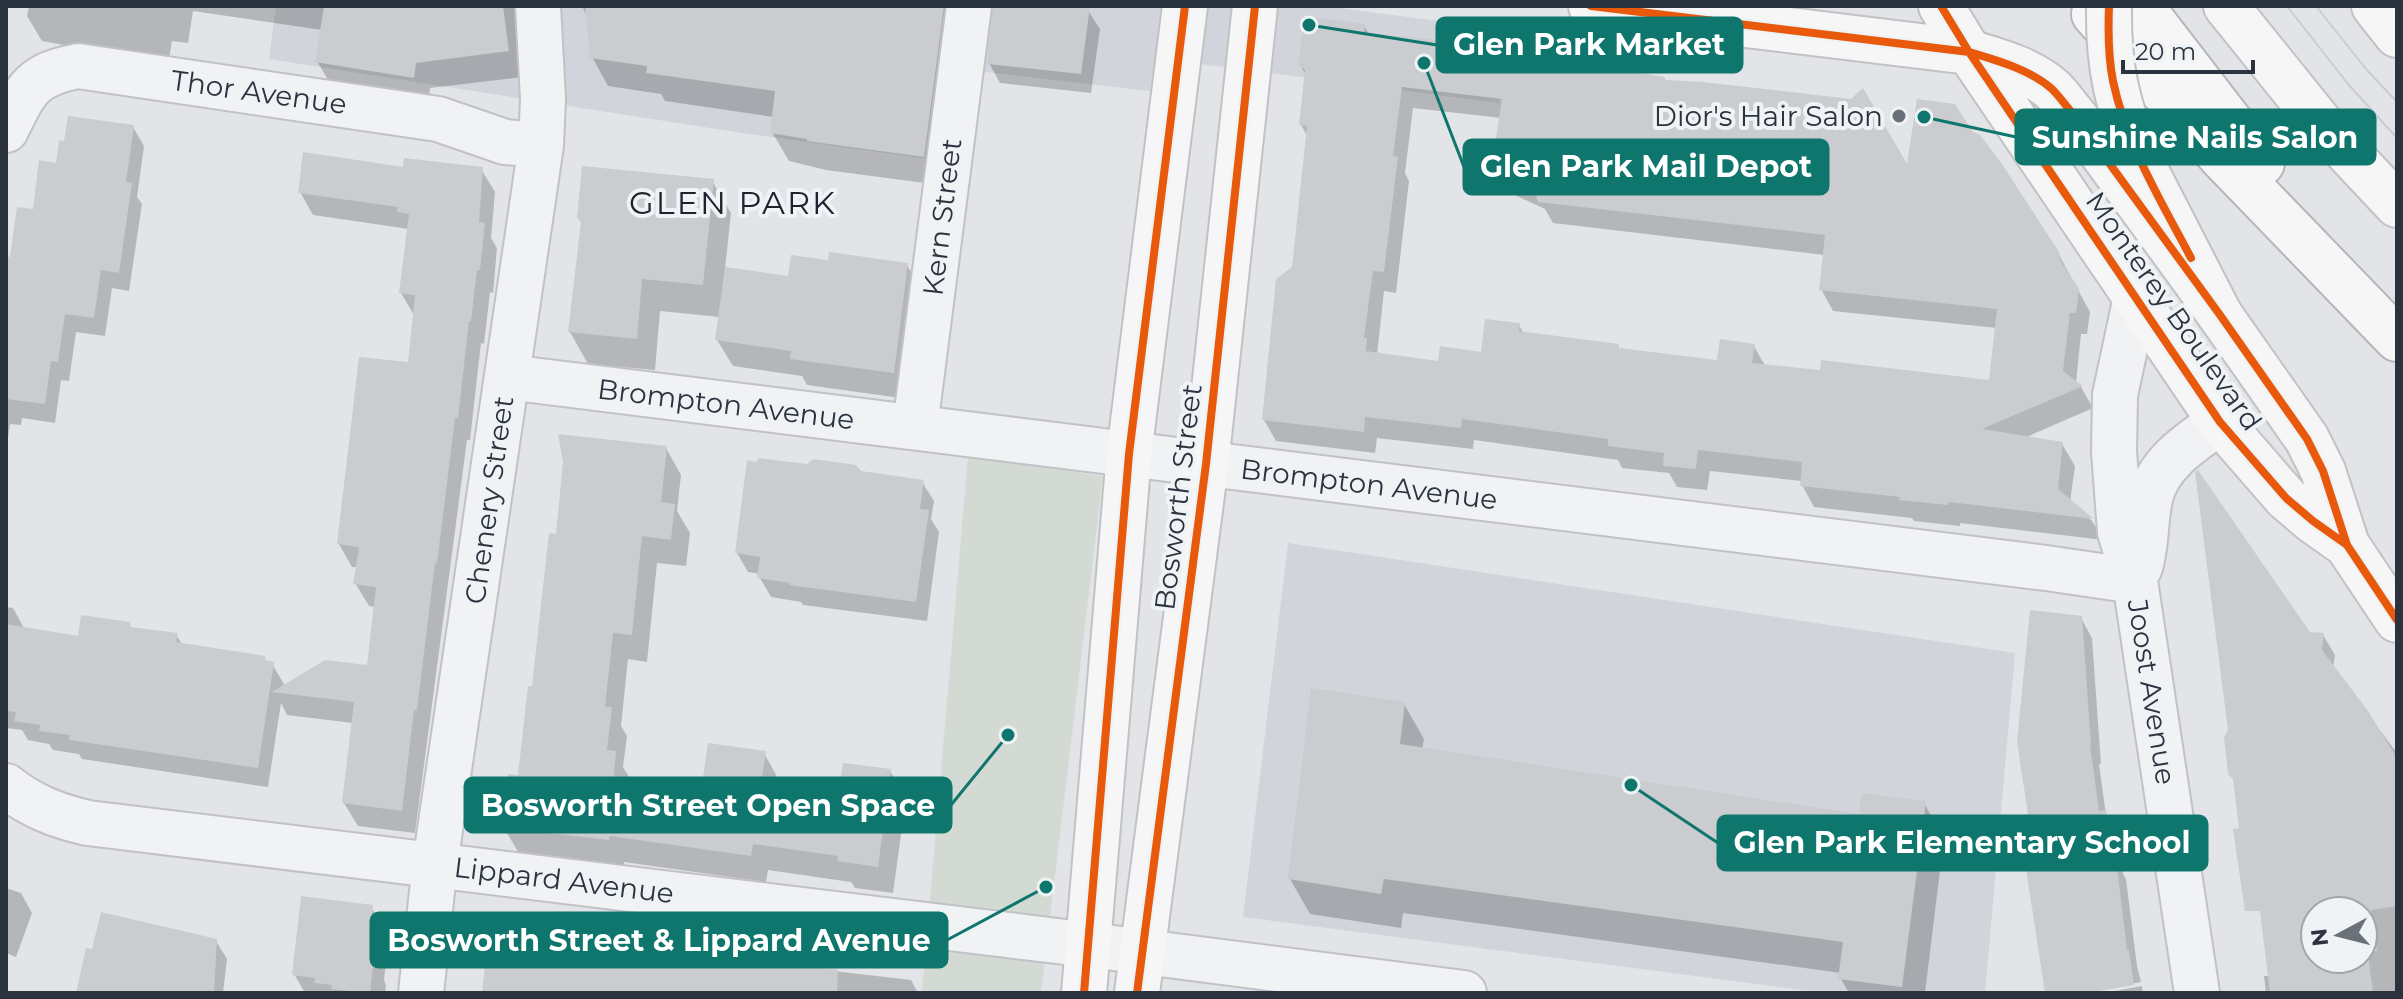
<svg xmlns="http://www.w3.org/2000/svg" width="2403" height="999" font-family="Montserrat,sans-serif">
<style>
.built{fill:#d1d4da}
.green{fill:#d3dad3}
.shadow{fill:#0003;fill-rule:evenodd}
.building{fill:#cacccf;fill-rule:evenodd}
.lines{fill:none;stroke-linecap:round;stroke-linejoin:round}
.minor-casing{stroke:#c1c2c5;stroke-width:48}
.secondary-casing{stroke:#c1c2c5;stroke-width:48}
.primary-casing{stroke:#bfc1c4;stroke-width:48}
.motorway-casing{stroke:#b5b7bb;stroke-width:48}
.minor{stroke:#f1f2f4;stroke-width:44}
.secondary{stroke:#f6f6f6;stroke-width:44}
.primary{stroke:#f6f6f6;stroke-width:44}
.motorway{stroke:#f6f6f6;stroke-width:44}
.tram{stroke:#cbccce;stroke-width:2}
.primary-bridge-casing{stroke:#bfc1c4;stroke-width:48;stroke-linecap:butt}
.primary-bridge{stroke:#f6f6f6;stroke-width:44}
.cycleway-casing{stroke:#f0f3f6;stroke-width:13}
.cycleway{stroke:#e8590c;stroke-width:8}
.poi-dot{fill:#6b7179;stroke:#f0f3f6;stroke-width:3}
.labels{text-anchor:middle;stroke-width:8;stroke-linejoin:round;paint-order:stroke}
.street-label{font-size:28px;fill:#2b333e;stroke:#f0f3f6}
.poi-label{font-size:28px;fill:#2b333e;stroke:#f0f3f6;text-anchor:end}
.quarter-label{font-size:32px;letter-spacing:2px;fill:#1d242f;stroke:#f0f3f6}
.leader{fill:none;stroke:#0f766e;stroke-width:3}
.callout-dot{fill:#0f766e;stroke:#f0f3f6;stroke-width:3}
.callout{fill:#0f766e;stroke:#0f766e;stroke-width:3}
.callout-label{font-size:30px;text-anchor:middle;font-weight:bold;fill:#fff}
</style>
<rect width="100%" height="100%" fill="#e2e4e7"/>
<path class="built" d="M276 6H1323L1508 30 1499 103 1162 59 1157 92 977 71 965 164 742 133 269 59Z
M1288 543 2015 653 1985 993H1826L1243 917Z"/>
<path class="green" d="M968 456 1103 476 1041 993H922Z"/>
<path class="shadow" d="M29 6H514L522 77 430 88 428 103 332 87 317 61 322 30 193 11 188 43 172 41 169 59 135 58 42 41 27 16Z
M582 6H955L940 185 826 170 789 161 772 132 774 117 665 101 661 94 608 86 592 57 588 18Z
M995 6H1085L1100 29 1091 93 1000 83 989 63Z
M1363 25 1369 34 1507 50 1548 52 1556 67 1665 82 1908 170 2058 253 2090 312 2087 334H2081L2076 383 2081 387 2093 408 2024 438 2062 444 2075 466 2070 502 2092 521 2104 540 1960 523V526L1914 521 1912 518 1814 507 1802 485V481L1710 471 1707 490 1677 487 1669 473 1622 468 1618 460 1474 440 1473 449 1377 438 1375 453 1276 441 1264 420 1294 268 1308 137 1301 125 1306 75 1300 65ZM1413 108 1501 118 1493 169 1506 191 1545 209 1553 223 1825 255 1821 289 1833 311 1997 328 1991 382 1766 367 1753 345 1719 362 1620 350 1618 346 1524 334 1519 325 1483 354 1440 363 1377 355 1384 291 1396 293 1409 181 1405 173Z
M133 127 144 146 137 197 142 204 129 291 112 288 105 336 76 332 69 381 61 380 55 423 22 418 21 425 10 424 6 452V258L12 259 35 212Z
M405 169H481L495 192 491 238 497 248 493 293 490 292 484 344 481 343 470 440H467L415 833 358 826 344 803 353 723 287 715 281 703 268 787 82 759 79 754 53 750 49 744 28 740 22 730 6 728V607L13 608 24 628 79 638 129 624 132 629 176 635 182 644 264 658 267 663 272 664 284 684 283 687 369 667 376 607 369 606 355 583 358 567H352L339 544 409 364 415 317 401 293 409 229 313 215 300 192Z
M712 181 731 213 725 269 790 278 829 262 907 265 923 292 908 399 807 385 802 376 733 366 717 340 720 317 660 311 655 370 588 364 570 332Z
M666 448 681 475 677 511 690 533 686 566 657 563 647 662 628 659 621 726 627 736 623 767 631 780 630 790 702 801 764 753 780 782 841 791 890 771 906 798 893 893 855 888 851 882 768 870 766 882 624 862V866L520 855 504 828 520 777 558 537Z
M860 473 922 482 934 501 931 519 939 532 927 621 803 605 801 602 771 597 760 578V574L748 572 737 553Z
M2081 618 2092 638 2101 764H2099L2106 815 2116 831 2123 874 2126 879 2137 966 2141 982 2080 993H2047L2029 823Z
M2309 634 2323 635 2335 655 2333 668 2397 753V993H2266L2264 976H2270L2261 898 2241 830ZM2315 911H2363V959H2315Z
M1404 704 1424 739 1422 750 1861 816 1924 803 1944 838 1925 993H1849L1841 979V973L1403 913 1401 928 1310 914 1290 879Z
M6 888 21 893 32 913 16 957 6 953Z
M371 907 383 927 382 933 388 943 384 980 386 985 385 993H305L294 974Z
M592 934 596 941 717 953 720 958 911 980 918 993H484Z
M216 941 227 959 223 993H78Z
M2142 986 2143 993H2104Z"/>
<path class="building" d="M324 6H503L509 51 416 63 414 78 315 62Z
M585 6H944L924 157 807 141V139L770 133 775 91 646 73 647 66 590 58Z
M993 6H1090L1081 74 987 64Z
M1305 16 1365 24 1364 32 1507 48 1515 46 1549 50 1552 64 1636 72 1664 77 1666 80 1703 82 1851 99 1863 88 1907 164 1917 99 1955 104 1973 132 1980 135 2002 164 2059 252 2060 260 2079 289 2076 313H2070L2063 371 2083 386 1982 429 2063 442 2058 489 2094 519 1949 502 1948 505 1899 500 1900 497 1800 486 1802 462 1698 450 1696 469 1663 466 1664 453 1608 446V439L1462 419 1461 428 1365 417 1364 432 1262 420 1276 279 1292 267 1307 126 1299 125 1305 70 1298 65ZM1402 87 1502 99 1491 169 1534 190 1538 202 1825 235 1819 290 1997 309 1989 380 1821 360 1820 370 1752 363 1755 344 1720 339 1717 360 1619 348V344L1519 331 1520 323 1485 319 1481 352 1440 346 1438 361 1366 351 1367 338H1364L1373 271 1384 272 1398 157 1393 156Z
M68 116 134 125 126 182 132 183 119 273 101 270 94 318 65 314 58 362 51 361 45 404 6 399V256L10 257 17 207 33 209 39 160 56 163 59 140 64 141Z
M303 152 403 167 404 158 483 167 479 222 485 223 480 270H477L471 321H469L458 418H455L437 564 435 563 417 710H414L402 811 342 803 354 702 272 692 325 660 367 665 376 587 353 584 359 547 337 544 359 357 408 362 415 295 399 293 409 214 397 212 398 207 298 193Z
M582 166 714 179 703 285 642 279 637 339 568 332 581 222 577 218Z
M829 252 908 263 894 373 790 359 791 351 715 340 725 267 788 276 791 255 828 260Z
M558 434 667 446 661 502 675 504 671 540 642 536 632 635 613 633 605 707H612L607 750 616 751 613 785 700 799 708 743 766 751 762 778 839 789 843 763 891 769 878 867 837 861 838 856 753 844 751 856 610 836 609 840 502 828 508 774 518 775 528 686H532L549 533 556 534 563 462Z
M758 458 807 464 813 459 856 465 861 471 924 480 920 509 929 510 916 602 789 585 790 583 757 578 760 557 735 553 747 460 757 462Z
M2198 470 2310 632 2324 633 2322 650 2368 711 2397 758V906L2371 910 2377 951 2368 953 2373 993H2270L2260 911H2245L2233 829 2239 828 2233 779 2228 774 2224 737 2228 730 2195 472ZM2315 911H2363V959H2315Z
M2030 610 2082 616 2091 745H2090L2099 811 2106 810 2114 858H2116L2127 950H2129L2134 985 2087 993H2045L2019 823 2027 822 2026 814H2028L2017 742Z
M81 615 130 622V627L178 633 176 642 265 656V660L274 662 258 768 69 740 70 735 39 731 40 725 14 721 16 712 6 711V624L78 636Z
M1311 688 1405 702 1400 744 1859 814 1862 793 1926 801 1902 987 1838 979 1843 942 1384 879 1381 894 1288 879Z
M301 896 373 905 372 914 378 922 370 993 331 989 332 985 314 983 315 978 292 975Z
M101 912 217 939 214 993H76L86 948 92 949Z
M490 921 593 933 592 939 718 951V956L838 970 837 993H482Z"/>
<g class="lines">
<g class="minor-casing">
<path id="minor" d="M6 130C26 89 31 75 78 66L438 119 505 142 541 145
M2136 297 2115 395 2114 451 2120 532 2135 581 2197 993
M508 377 2046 568 2135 581
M915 427 969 6
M2140 567C2147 545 2145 521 2150 499 2157 463 2193 441 2220 422
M6 786C31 806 57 816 88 823L1090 945 1464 993
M421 993 435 864 541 145 543 99 538 6"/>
</g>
<g class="secondary-casing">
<path id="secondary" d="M1591 6 1969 52C1998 61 2029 69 2052 89 2061 98 2069 110 2077 119L2220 315 2307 439 2323 471 2347 545 2397 620
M2226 6 2322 125 2397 205
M2374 6 2397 35
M1969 52 2220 422 2286 498 2313 521 2347 545
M1084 993 1129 454 1185 6
M1137 993 1206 464 1255 6"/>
</g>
<g class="primary-casing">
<path id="primary" d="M1941 6 1969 52
M2142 163 2220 315"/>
</g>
<g class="motorway-casing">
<path id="motorway" d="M2141 6 2262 163
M2094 14 2224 160 2397 339"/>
</g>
<use href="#minor" class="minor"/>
<use href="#secondary" class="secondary"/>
<use href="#primary" class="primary"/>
<use href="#motorway" class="motorway"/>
<path class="tram" d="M2287 6 2348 84 2397 138
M2316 6 2366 69 2397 102"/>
<g class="primary-bridge-casing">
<path id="primary-bridge" d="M2109 6C2108 67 2117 107 2142 163"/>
</g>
<use href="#primary-bridge" class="primary-bridge"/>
<g class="cycleway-casing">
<path id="cycleway" d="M1591 6 1969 52C1998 61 2029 69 2052 89 2061 98 2069 110 2077 119L2220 315 2307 439 2323 471 2347 545 2397 620
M1941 6 1969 52 2220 422 2286 498 2313 521 2347 545
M2109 6C2108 31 2108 56 2113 81 2126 144 2161 201 2191 258
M1084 993 1129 454 1185 6
M1137 993 1206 464 1255 6"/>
</g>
<use href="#cycleway" class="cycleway"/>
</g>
<circle class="poi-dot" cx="1899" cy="116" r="8"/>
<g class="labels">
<g class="street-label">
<text transform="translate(259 92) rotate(8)" y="10">Thor Avenue</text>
<text transform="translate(942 217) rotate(-83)" y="10">Kern Street</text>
<text transform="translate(2174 311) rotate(55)" y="10">Monterey Boulevard</text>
<text transform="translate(726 404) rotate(7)" y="10">Brompton Avenue</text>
<text transform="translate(1369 484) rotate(7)" y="10">Brompton Avenue</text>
<text transform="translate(1178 497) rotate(-83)" y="10">Bosworth Street</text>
<text transform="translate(489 500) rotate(-82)" y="10">Chenery Street</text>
<text transform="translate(2152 692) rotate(81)" y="10">Joost Avenue</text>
<text transform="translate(564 880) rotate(7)" y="10">Lippard Avenue</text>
</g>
<g class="poi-label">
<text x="1883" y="126">Dior's Hair Salon</text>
</g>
<g class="quarter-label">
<text x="733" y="214">GLEN PARK</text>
</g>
</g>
<path class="leader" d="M1309 25L1437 45M1924 117L2016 137M1424 63L1464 167M1008 735L951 805M1631 785L1718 843M1046 887L947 940"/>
<g class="callout-dot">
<circle cx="1309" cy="25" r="8"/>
<circle cx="1924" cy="117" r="8"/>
<circle cx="1424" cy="63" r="8"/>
<circle cx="1008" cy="735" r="8"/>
<circle cx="1631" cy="785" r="8"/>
<circle cx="1046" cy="887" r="8"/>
</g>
<g class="callout">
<rect x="1437" y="18" width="305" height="54" rx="8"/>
<rect x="2016" y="110" width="359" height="54" rx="8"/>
<rect x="1464" y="140" width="364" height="54" rx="8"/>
<rect x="465" y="778" width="486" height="54" rx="8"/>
<rect x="1718" y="816" width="489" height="54" rx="8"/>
<rect x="371" y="913" width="576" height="54" rx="8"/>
</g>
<g class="callout-label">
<text x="1589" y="55">Glen Park Market</text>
<text x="2195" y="148">Sunshine Nails Salon</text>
<text x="1646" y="177">Glen Park Mail Depot</text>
<text x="708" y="816">Bosworth Street Open Space</text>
<text x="1962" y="853">Glen Park Elementary School</text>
<text x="659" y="951">Bosworth Street &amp; Lippard Avenue</text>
</g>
<rect width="2403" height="999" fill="none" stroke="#2b333e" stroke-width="16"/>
<g transform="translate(2339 935) rotate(263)"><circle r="38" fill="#f0f3f6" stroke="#a1a6ac" stroke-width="2"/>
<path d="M0-6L14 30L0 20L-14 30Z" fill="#6b7179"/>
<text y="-12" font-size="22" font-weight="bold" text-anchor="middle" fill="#2b333e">N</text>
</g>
<path d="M2123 60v12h130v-12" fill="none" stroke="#2b333e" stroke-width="4"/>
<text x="2135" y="60" font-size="24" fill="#2b333e" stroke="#f0f3f6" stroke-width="6" paint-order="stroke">20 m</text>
</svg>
